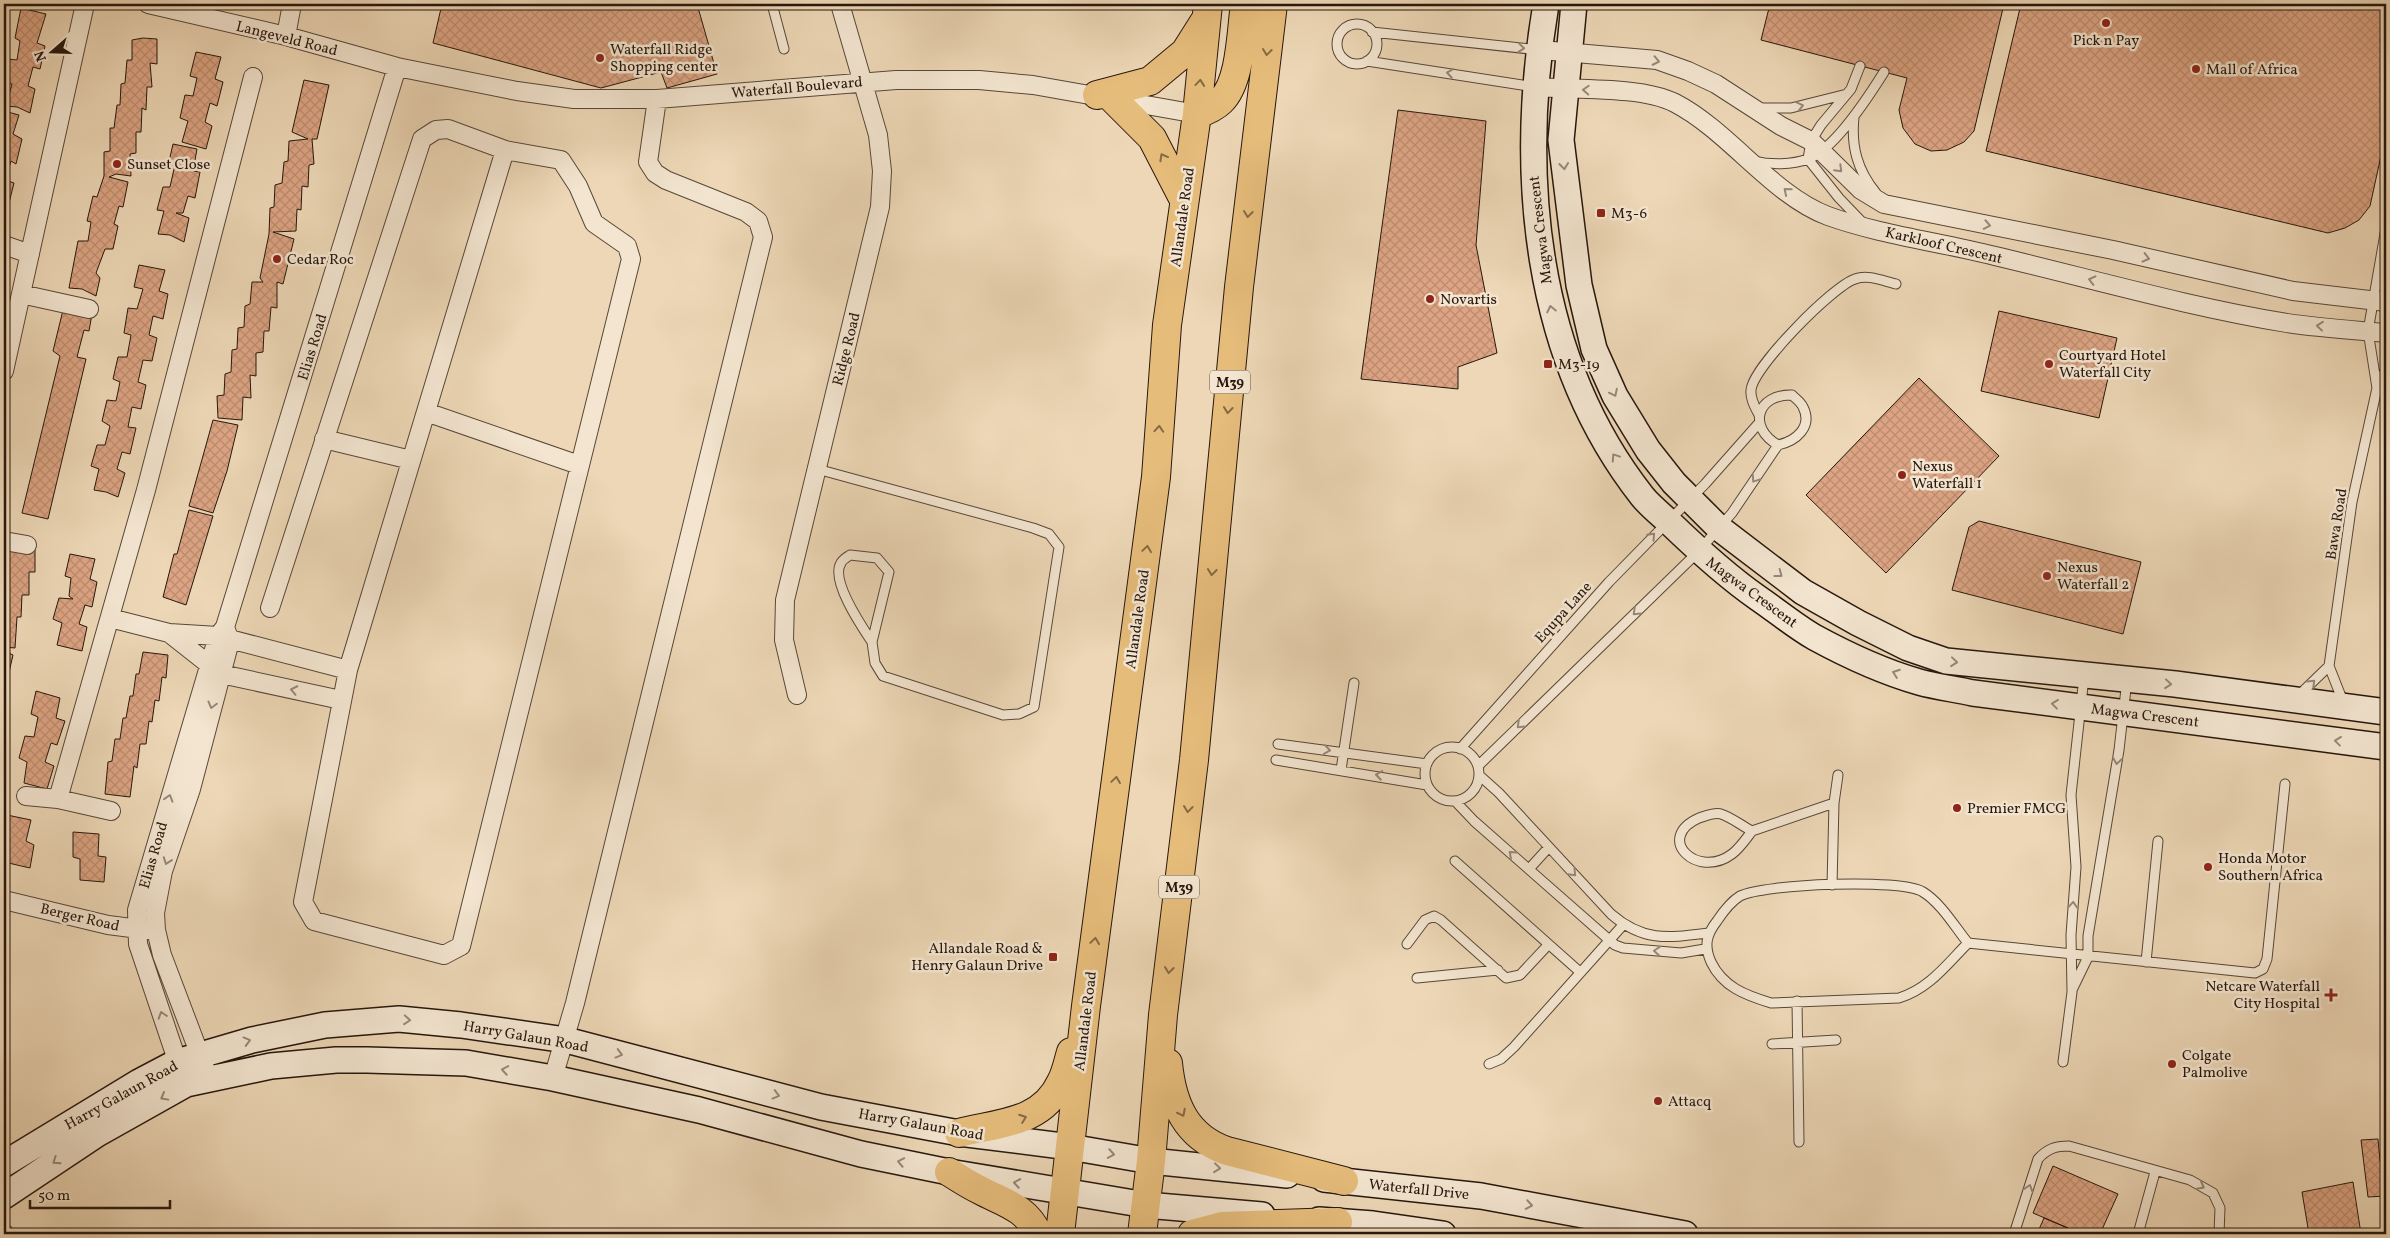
<svg xmlns="http://www.w3.org/2000/svg" width="2390" height="1238" font-family="Vollkorn,serif">
<style>
.building{fill:url(#building-cross-hatch);stroke:#27170e}
.lines{fill:none;stroke-linecap:round;stroke-linejoin:round}
.lane-casing{stroke:#584738;stroke-width:11}
.street-casing{stroke:#584738;stroke-width:20}
.secondary-casing{stroke:#27170e;stroke-width:28}
.primary-casing{stroke:#27170e;stroke-width:30}
.lane{stroke:#f3e5d0;stroke-width:9}
.street{stroke:#f3e5d0;stroke-width:18}
.secondary{stroke:#f3e5d0;stroke-width:25}
.primary{stroke:#e6bc7b;stroke-width:28}
.oneway{stroke:#978879}
.oneway2{stroke:#866a44}
.poi-dot{fill:#8f2418;stroke:#f3e5d0;stroke-width:2}
.labels{text-anchor:middle;stroke-width:5;stroke-linejoin:round;paint-order:stroke}
.shield{fill:#f3e5d0;stroke:#645548;stroke-width:1}
.shield-label{font-size:14px;font-weight:bold;fill:#27170e}
.street-label{font-size:15px;fill:#27170e;stroke:#f3e5d0}
.poi-label{font-size:15px;fill:#27170e;stroke:#f3e5d0;text-anchor:start}
</style>
<defs>
<pattern id="building-cross-hatch" width="8" height="8" patternUnits="userSpaceOnUse" patternTransform="scale(1.25)"><rect width="8" height="8" fill="#dca483"/><path d="M0 0l8 8M0 8l8-8" fill="none" stroke="#bd8c70"/></pattern>
</defs>
<rect width="100%" height="100%" fill="#edd7b6"/>
<filter id="stains"><feTurbulence type="fractalNoise" baseFrequency=".004" numOctaves="4"/><feColorMatrix values="0 0 0 0 .2 0 0 0 0 .09 0 0 0 0 .02 0 0 0 .5 -.17"/></filter>
<radialGradient id="worn" r=".72"><stop offset=".6" stop-color="#630" stop-opacity="0"/><stop offset="1" stop-color="#630" stop-opacity=".3"/></radialGradient>
<path class="building" d="M442 4H697L717 74 667 88 661 72 601 88 433 43Z
M1770 4H2004L1974 131 1964 142 1947 150 1931 151 1915 144 1903 128 1899 110 1907 78 1761 40Z
M2021 4H2386V133L2370 206 2359 220 2345 228 2328 233 1986 151Z
M21 8 46 14 37 43 45 46 40 69 33 67 28 86 35 89 30 113 17 107 6 106 12 84 4 82V74L7 59 17 60 20 41 15 38Z
M143 38 157 39V64L150 63 152 87H147L146 110 142 108 141 132H136V153L130 154 131 176 116 174 109 177 128 182 123 207 119 206 114 224 118 226 113 249H105L96 273 100 278 96 296 82 289 69 288 78 241H88L91 222 87 221 93 196 97 197 104 176V152L110 151V128H114L117 105H120L121 84 125 83 127 60H132V40Z
M196 52 221 57 215 79 223 82 217 106 210 103 205 122 212 126 206 149 182 142 188 121 180 118 185 95 193 96 197 78 190 76Z
M304 80 329 85 317 139H312L314 164 309 165 308 187 302 186 301 210 297 209 296 231 273 232 294 239 283 284 277 282V308L271 307 269 331H264L263 352 256 353V376L250 375 251 398 243 397 242 420 218 418 217 396 224 395 225 374 231 372 232 350 237 349 238 328 244 327 245 306 250 304 252 282H263L260 278 269 234 270 208 274 207 275 185 282 183 284 162 288 161 289 141 308 139 292 132Z
M1398 110 1486 121 1476 245 1497 353 1458 367V389L1361 379Z
M4 111 19 115 13 134 22 139 16 164 11 161 5 180 14 183 8 207 4 206Z
M173 144 197 149 193 171 200 172 195 198 188 196 183 213H176L189 218 184 242 170 235 158 234 164 211 157 210 163 187H170L174 169 168 166Z
M139 265 165 270 159 291 168 294 163 319 153 316 149 335 157 338 152 361 143 360 138 382 146 385 141 409 132 407 128 427 136 428 130 454 122 452 117 469 125 473 118 497 106 492 94 490 99 469 91 466 97 445H105L110 426 102 421 107 400 116 401 120 382 113 379 118 357H127L131 335 124 333 128 308 137 309 143 289 134 287Z
M64 306 92 314 89 331 84 330 77 357 86 359 48 519 22 513 60 356 53 351Z
M1999 311 2117 338 2099 418 1981 391Z
M1919 378 1999 456 1886 573 1806 495Z
M213 420 238 425 227 471 213 513 189 506Z
M189 510 213 516 186 605 163 597 174 554H177Z
M1979 521 2141 562 2123 634 1952 590 1969 527Z
M21 548 35 549V572H29V595H22L21 617H17L15 648 4 647V571L7 570 10 549Z
M70 554 95 559 90 579 97 582 92 607 85 605 79 624 87 627 82 651 57 645 62 623 53 619 59 598 73 599 69 596 71 578 65 576Z
M4 651 13 655 4 694Z
M143 652 168 655 166 678 162 677 159 701 155 700 152 722 149 721 146 744H140L137 768 134 766 130 797 105 794 108 762 112 761 115 739H120L123 718H126L130 696H133L136 674H139Z
M36 691 60 698 56 718 65 721 57 745 51 743 45 762 54 766 47 789 24 783 27 762 19 758 25 736 34 737 38 717 31 714Z
M7 815 31 820 26 841 34 845 30 868 4 862 9 840 4 838Z
M73 832 99 834 98 856 106 857 104 882 80 880V859L73 857Z
M2378 1139 2380 1161 2386 1160 2382 1139H2386V1196L2368 1197 2361 1140Z
M2053 1166 2118 1194 2100 1234H2082L2033 1213Z
M2353 1182 2361 1234H2309L2302 1192Z
M2044 1218 2077 1232 2076 1234H2037Z"/>
<g class="lines">
<g class="lane-casing">
<path id="lane" d="M772 4 784 49
M1337 44a20 20 0 1 1 40 0a20 20 0 1 1-40 0Z
M1372 32 1539 50
M1367 61 1535 87
M1860 66 1851 89 1821 125 1811 141 1808 159 1839 198 1864 224
M1757 108H1791L1847 94
M1854 117C1851 146 1857 170 1876 193
M1754 161C1770 165 1792 165 1808 159 1835 149 1869 96 1884 72
M2377 388 2368 331 2386 228
M1759 415C1755 407 1750 399 1751 390 1753 367 1833 286 1855 279 1868 274 1883 281 1896 284
M817 469 1033 528 1049 534 1059 547 1034 707 1019 714 1003 715 883 676 875 663 872 642 889 572 877 558 850 555C847 557 842 560 841 563 830 580 862 627 872 642
M2297 697 2329 666
M2344 704 2329 666 2352 502 2377 388 2386 368
M1278 744 1427 764
M1425 774a27 27 0 1 1 54 0a27 27 0 1 1-54 0Z
M1460 749 1609 582 1705 484 1759 423
M1276 760 1427 785
M1478 766 1698 552 1732 513 1778 445C1796 441 1813 427 1803 407 1801 402 1795 398 1792 395 1757 394 1747 427 1778 445
M1341 770 1354 683
M1479 775 1499 793 1611 914C1643 942 1668 938 1708 933
M1455 801 1474 821 1615 945 1623 948 1681 953 1705 949
M1752 831C1746 839 1740 848 1732 854 1697 880 1654 838 1699 818 1705 816 1715 812 1721 814 1731 817 1742 826 1752 831L1834 803
M1455 861 1580 972
M1529 869 1549 847
M1832 885 1834 803 1838 775
M1968 943C1947 964 1929 989 1899 998L1771 1003C1745 995 1723 987 1711 962 1704 946 1706 935 1717 921 1723 912 1730 902 1740 896 1764 884 1901 878 1923 892 1941 903 1955 927 1968 943L2255 973 2263 969 2267 959 2285 784
M1407 944 1425 920 1434 916 1441 920 1506 978 1520 975 1548 945
M2146 962 2158 841
M1417 978 1498 970
M2072 990 2088 957V936L2119 750 2127 680
M1797 1001 1799 1142
M1772 1044 1836 1040
M2063 1062 2072 992 2071 935 2076 867 2071 795 2084 677
M1489 1064 1501 1059 1514 1047 1623 925
M2014 1234 2038 1159C2047 1149 2055 1146 2069 1146L2190 1180 2213 1193 2220 1208 2219 1234
M2138 1234 2155 1172"/>
</g>
<g class="street-casing">
<path id="street" d="M148 4 286 36 397 67 517 91 574 99H657L896 80H979L1033 85 1197 114
M286 36 292 4
M1541 50 1657 60 1688 71 1716 84 1781 126 1811 141 1861 190 1884 204 2113 250 2293 291 2386 302
M1536 87C1575 90 1642 86 1675 103 1729 131 1772 195 1828 216 1881 235 1940 242 1995 256 2092 279 2189 307 2287 323 2320 328 2353 330 2386 333
M505 150 561 160 578 186 594 223 627 246 631 259 461 946 444 955 314 921 303 902 348 670Z
M4 245 30 254
M21 294 89 309
M4 371 85 4
M426 412 579 465
M324 439 411 460
M4 541 27 545
M270 608 422 139 436 130 448 129 505 150
M110 618 169 633 218 636 348 670
M169 633 221 674 341 700
M797 695 784 640 785 600 880 207 882 171 878 135 840 4
M26 796 58 799 111 811
M58 799 146 490 253 77
M4 900 108 925 147 930
M181 1072 138 944 137 910 218 636 225 627 397 67
M553 1078 575 1003 763 237 758 221 746 212 666 180 655 173 648 162 657 99
M209 1079 162 955 156 930 155 913 163 871 191 789 230 641 225 627
M4 1233V1234"/>
</g>
<g class="secondary-casing">
<path id="secondary" d="M1546 4C1518 172 1533 357 1642 496 1649 505 1659 513 1668 521 1697 549 1725 575 1758 598 1777 611 1795 626 1814 637 1847 655 1884 672 1919 682 1937 687 1955 689 1973 693L2386 747
M1574 4 1561 140 1579 285 1594 349 1615 396 1648 450 1674 483 1719 528 1803 592 1858 623 1908 648 1946 661 2175 684 2386 712
M4 1164 139 1082 177 1062 252 1040 325 1025 399 1019 461 1025 566 1040 821 1107 959 1133 1070 1147 1151 1161 1287 1175
M1324 1179 1481 1196 1685 1234
M4 1196 97 1134 186 1084 271 1066 336 1060H367L466 1063 553 1078 699 1110 861 1154 949 1172 1146 1205 1262 1215
M1319 1220 1373 1224 1443 1234"/>
</g>
<g class="primary-casing">
<path id="primary" d="M1097 95 1150 81 1185 52 1204 22
M1112 98 1152 138 1184 200
M1197 114C1206 111 1214 108 1221 101 1241 82 1241 31 1245 4
M1168 1063C1172 1104 1186 1137 1227 1151L1344 1181
M959 1133C997 1123 1042 1124 1061 1082 1066 1073 1068 1062 1071 1052
M949 1172C959 1178 969 1185 980 1190 1004 1203 1026 1207 1038 1234
M1060 1234 1086 1006 1156 477 1167 325 1197 114 1208 4
M1142 1234 1151 1161 1163 1015 1194 760 1239 287 1273 4
M1192 1234 1222 1226 1338 1222"/>
</g>
<use href="#lane" class="lane"/>
<use href="#street" class="street"/>
<use href="#secondary" class="secondary"/>
<use href="#primary" class="primary"/>
</g>
<defs><path id="oneway-chevron" d="M-2-3.5L2.5 0L-2 3.5" fill="none" stroke-width="1.6" stroke-linecap="round" stroke-linejoin="round" transform="scale(1.25)"/></defs>
<g class="oneway">
<use href="#oneway-chevron" transform="translate(1521 48) rotate(6)"/>
<use href="#oneway-chevron" transform="translate(1656 61) rotate(12)"/>
<use href="#oneway-chevron" transform="translate(1450 73) rotate(-171)"/>
<use href="#oneway-chevron" transform="translate(1586 90) rotate(-177)"/>
<use href="#oneway-chevron" transform="translate(1800 106) rotate(-13)"/>
<use href="#oneway-chevron" transform="translate(1564 166) rotate(84)"/>
<use href="#oneway-chevron" transform="translate(1839 169) rotate(45)"/>
<use href="#oneway-chevron" transform="translate(1787 191) rotate(-140)"/>
<use href="#oneway-chevron" transform="translate(1987 225) rotate(11)"/>
<use href="#oneway-chevron" transform="translate(2146 258) rotate(14)"/>
<use href="#oneway-chevron" transform="translate(2092 280) rotate(-166)"/>
<use href="#oneway-chevron" transform="translate(1551 309) rotate(-102)"/>
<use href="#oneway-chevron" transform="translate(2320 326) rotate(-174)"/>
<use href="#oneway-chevron" transform="translate(1614 393) rotate(64)"/>
<use href="#oneway-chevron" transform="translate(1615 457) rotate(-124)"/>
<use href="#oneway-chevron" transform="translate(1755 479) rotate(124)"/>
<use href="#oneway-chevron" transform="translate(1652 536) rotate(-47)"/>
<use href="#oneway-chevron" transform="translate(1779 574) rotate(37)"/>
<use href="#oneway-chevron" transform="translate(1636 612) rotate(136)"/>
<use href="#oneway-chevron" transform="translate(1954 662) rotate(6)"/>
<use href="#oneway-chevron" transform="translate(1896 673) rotate(-160)"/>
<use href="#oneway-chevron" transform="translate(2312 683) rotate(-44)"/>
<use href="#oneway-chevron" transform="translate(2168 684) rotate(6)"/>
<use href="#oneway-chevron" transform="translate(294 690) rotate(-168)"/>
<use href="#oneway-chevron" transform="translate(2055 704) rotate(-173)"/>
<use href="#oneway-chevron" transform="translate(212 705) rotate(105)"/>
<use href="#oneway-chevron" transform="translate(1520 725) rotate(136)"/>
<use href="#oneway-chevron" transform="translate(2338 741) rotate(-173)"/>
<use href="#oneway-chevron" transform="translate(1327 750) rotate(8)"/>
<use href="#oneway-chevron" transform="translate(2117 761) rotate(99)"/>
<use href="#oneway-chevron" transform="translate(1379 775) rotate(-171)"/>
<use href="#oneway-chevron" transform="translate(169 798) rotate(-73)"/>
<use href="#oneway-chevron" transform="translate(1512 854) rotate(-138)"/>
<use href="#oneway-chevron" transform="translate(167 861) rotate(110)"/>
<use href="#oneway-chevron" transform="translate(1573 873) rotate(47)"/>
<use href="#oneway-chevron" transform="translate(2073 905) rotate(-86)"/>
<use href="#oneway-chevron" transform="translate(1657 951) rotate(-176)"/>
<use href="#oneway-chevron" transform="translate(162 1015) rotate(-108)"/>
<use href="#oneway-chevron" transform="translate(407 1020) rotate(5)"/>
<use href="#oneway-chevron" transform="translate(247 1041) rotate(-15)"/>
<use href="#oneway-chevron" transform="translate(619 1054) rotate(15)"/>
<use href="#oneway-chevron" transform="translate(505 1070) rotate(-170)"/>
<use href="#oneway-chevron" transform="translate(776 1095) rotate(15)"/>
<use href="#oneway-chevron" transform="translate(164 1097) rotate(151)"/>
<use href="#oneway-chevron" transform="translate(1111 1154) rotate(10)"/>
<use href="#oneway-chevron" transform="translate(56 1161) rotate(146)"/>
<use href="#oneway-chevron" transform="translate(901 1162) rotate(-169)"/>
<use href="#oneway-chevron" transform="translate(1217 1168) rotate(6)"/>
<use href="#oneway-chevron" transform="translate(1017 1183) rotate(-170)"/>
<use href="#oneway-chevron" transform="translate(2201 1186) rotate(28)"/>
<use href="#oneway-chevron" transform="translate(2029 1188) rotate(-72)"/>
<use href="#oneway-chevron" transform="translate(1529 1205) rotate(10)"/>
</g>
<g class="oneway2">
<use href="#oneway-chevron" transform="translate(1267 52) rotate(97)"/>
<use href="#oneway-chevron" transform="translate(1200 83) rotate(-85)"/>
<use href="#oneway-chevron" transform="translate(1163 157) rotate(-119)"/>
<use href="#oneway-chevron" transform="translate(1248 214) rotate(97)"/>
<use href="#oneway-chevron" transform="translate(1228 410) rotate(96)"/>
<use href="#oneway-chevron" transform="translate(1159 429) rotate(-86)"/>
<use href="#oneway-chevron" transform="translate(1147 549) rotate(-82)"/>
<use href="#oneway-chevron" transform="translate(1212 572) rotate(96)"/>
<use href="#oneway-chevron" transform="translate(1116 780) rotate(-82)"/>
<use href="#oneway-chevron" transform="translate(1188 809) rotate(97)"/>
<use href="#oneway-chevron" transform="translate(1095 941) rotate(-82)"/>
<use href="#oneway-chevron" transform="translate(1169 970) rotate(97)"/>
<use href="#oneway-chevron" transform="translate(1182 1113) rotate(63)"/>
<use href="#oneway-chevron" transform="translate(1023 1118) rotate(-20)"/>
</g>
<g class="poi-dot">
<circle cx="2106" cy="23" r="5"/>
<circle cx="600" cy="58" r="5"/>
<circle cx="2196" cy="69" r="5"/>
<circle cx="117" cy="164" r="5"/>
<rect x="1596" y="208" width="10" height="10" rx="2.5"/>
<circle cx="277" cy="259" r="5"/>
<circle cx="1430" cy="299" r="5"/>
<rect x="1543" y="359" width="10" height="10" rx="2.5"/>
<circle cx="2049" cy="364" r="5"/>
<circle cx="1902" cy="475" r="5"/>
<circle cx="2047" cy="576" r="5"/>
<circle cx="1957" cy="808" r="5"/>
<circle cx="2208" cy="867" r="5"/>
<rect x="1048" y="952" width="10" height="10" rx="2.5"/>
<path d="M2328.5 987.5h5v5h5v5h-5v5h-5v-5h-5v-5h5z"/>
<circle cx="2172" cy="1064" r="5"/>
<circle cx="1658" cy="1101" r="5"/>
</g>
<g class="labels">
<g class="shield">
<rect x="1210" y="370.5" width="40" height="23" rx="4"/>
<rect x="1159" y="875.5" width="40" height="23" rx="4"/>
</g>
<g class="shield-label">
<text x="1230" y="387">M39</text>
<text x="1179" y="892">M39</text>
</g>
<g class="street-label">
<text transform="translate(287 38) rotate(14)" y="5">Langeveld Road</text>
<text transform="translate(797 87) rotate(-5)" y="5">Waterfall Boulevard</text>
<text transform="translate(1182 217) rotate(-82)" y="5">Allandale Road</text>
<text transform="translate(1540 230) rotate(-97)" y="5">Magwa Crescent</text>
<text transform="translate(1944 245) rotate(13)" y="5">Karkloof Crescent</text>
<text transform="translate(312 347) rotate(-73)" y="5">Elias Road</text>
<text transform="translate(846 349) rotate(-76)" y="5">Ridge Road</text>
<text transform="translate(2336 524) rotate(-81)" y="5">Bawa Road</text>
<text transform="translate(1752 592) rotate(36)" y="5">Magwa Crescent</text>
<text transform="translate(1563 612) rotate(-48)" y="5">Equpa Lane</text>
<text transform="translate(1137 619) rotate(-82)" y="5">Allandale Road</text>
<text transform="translate(2145 715) rotate(7)" y="5">Magwa Crescent</text>
<text transform="translate(153 855) rotate(-74)" y="5">Elias Road</text>
<text transform="translate(80 917) rotate(13)" y="5">Berger Road</text>
<text transform="translate(1085 1021) rotate(-83)" y="5">Allandale Road</text>
<text transform="translate(526 1036) rotate(10)" y="5">Harry Galaun Road</text>
<text transform="translate(121 1095) rotate(-29)" y="5">Harry Galaun Road</text>
<text transform="translate(921 1124) rotate(10)" y="5">Harry Galaun Road</text>
<text transform="translate(1419 1189) rotate(6)" y="5">Waterfall Drive</text>
</g>
<g class="poi-label">
<text x="2106" y="45" text-anchor="middle">Pick n Pay</text>
<text x="610" y="54">Waterfall Ridge<tspan x="610" dy="17">Shopping center</tspan></text>
<text x="2206" y="74">Mall of Africa</text>
<text x="127" y="169">Sunset Close</text>
<text x="1611" y="218">M3-6</text>
<text x="287" y="264">Cedar Roc</text>
<text x="1440" y="304">Novartis</text>
<text x="2059" y="360">Courtyard Hotel<tspan x="2059" dy="17">Waterfall City</tspan></text>
<text x="1558" y="369">M3-19</text>
<text x="1912" y="471">Nexus<tspan x="1912" dy="17">Waterfall 1</tspan></text>
<text x="2057" y="572">Nexus<tspan x="2057" dy="17">Waterfall 2</tspan></text>
<text x="1967" y="813">Premier FMCG</text>
<text x="2218" y="863">Honda Motor<tspan x="2218" dy="17">Southern Africa</tspan></text>
<text x="1043" y="953" text-anchor="end">Allandale Road &amp;<tspan x="1043" dy="17">Henry Galaun Drive</tspan></text>
<text x="2320" y="991" text-anchor="end">Netcare Waterfall<tspan x="2320" dy="17">City Hospital</tspan></text>
<text x="2182" y="1060">Colgate<tspan x="2182" dy="17">Palmolive</tspan></text>
<text x="1668" y="1106">Attacq</text>
</g>
</g>
<rect width="2390" height="1238" fill="none" stroke="#edd7b6" stroke-width="20"/>
<rect x="5" y="5" width="2380" height="1228" fill="none" stroke="#27170e" stroke-width="2.5"/>
<rect x="10" y="10" width="2370" height="1218" fill="none" stroke="#27170e"/>
<g transform="translate(52 52) rotate(250)" stroke="#f3e5d0" stroke-width="4" paint-order="stroke">
<path d="M0-4L9 19L0 12L-9 19Z" fill="#27170e"/>
<text y="-8" font-size="14" font-weight="bold" text-anchor="middle" fill="#27170e">N</text>
</g>
<path d="M30 1200v8h140v-8" fill="none" stroke="#27170e" stroke-width="2.5"/>
<text x="38" y="1200" font-size="15" fill="#27170e" stroke="#f3e5d0" stroke-width="4" paint-order="stroke">50 m</text>
<rect width="100%" height="100%" filter="url(#stains)"/>
<rect width="100%" height="100%" fill="url(#worn)"/>
</svg>
